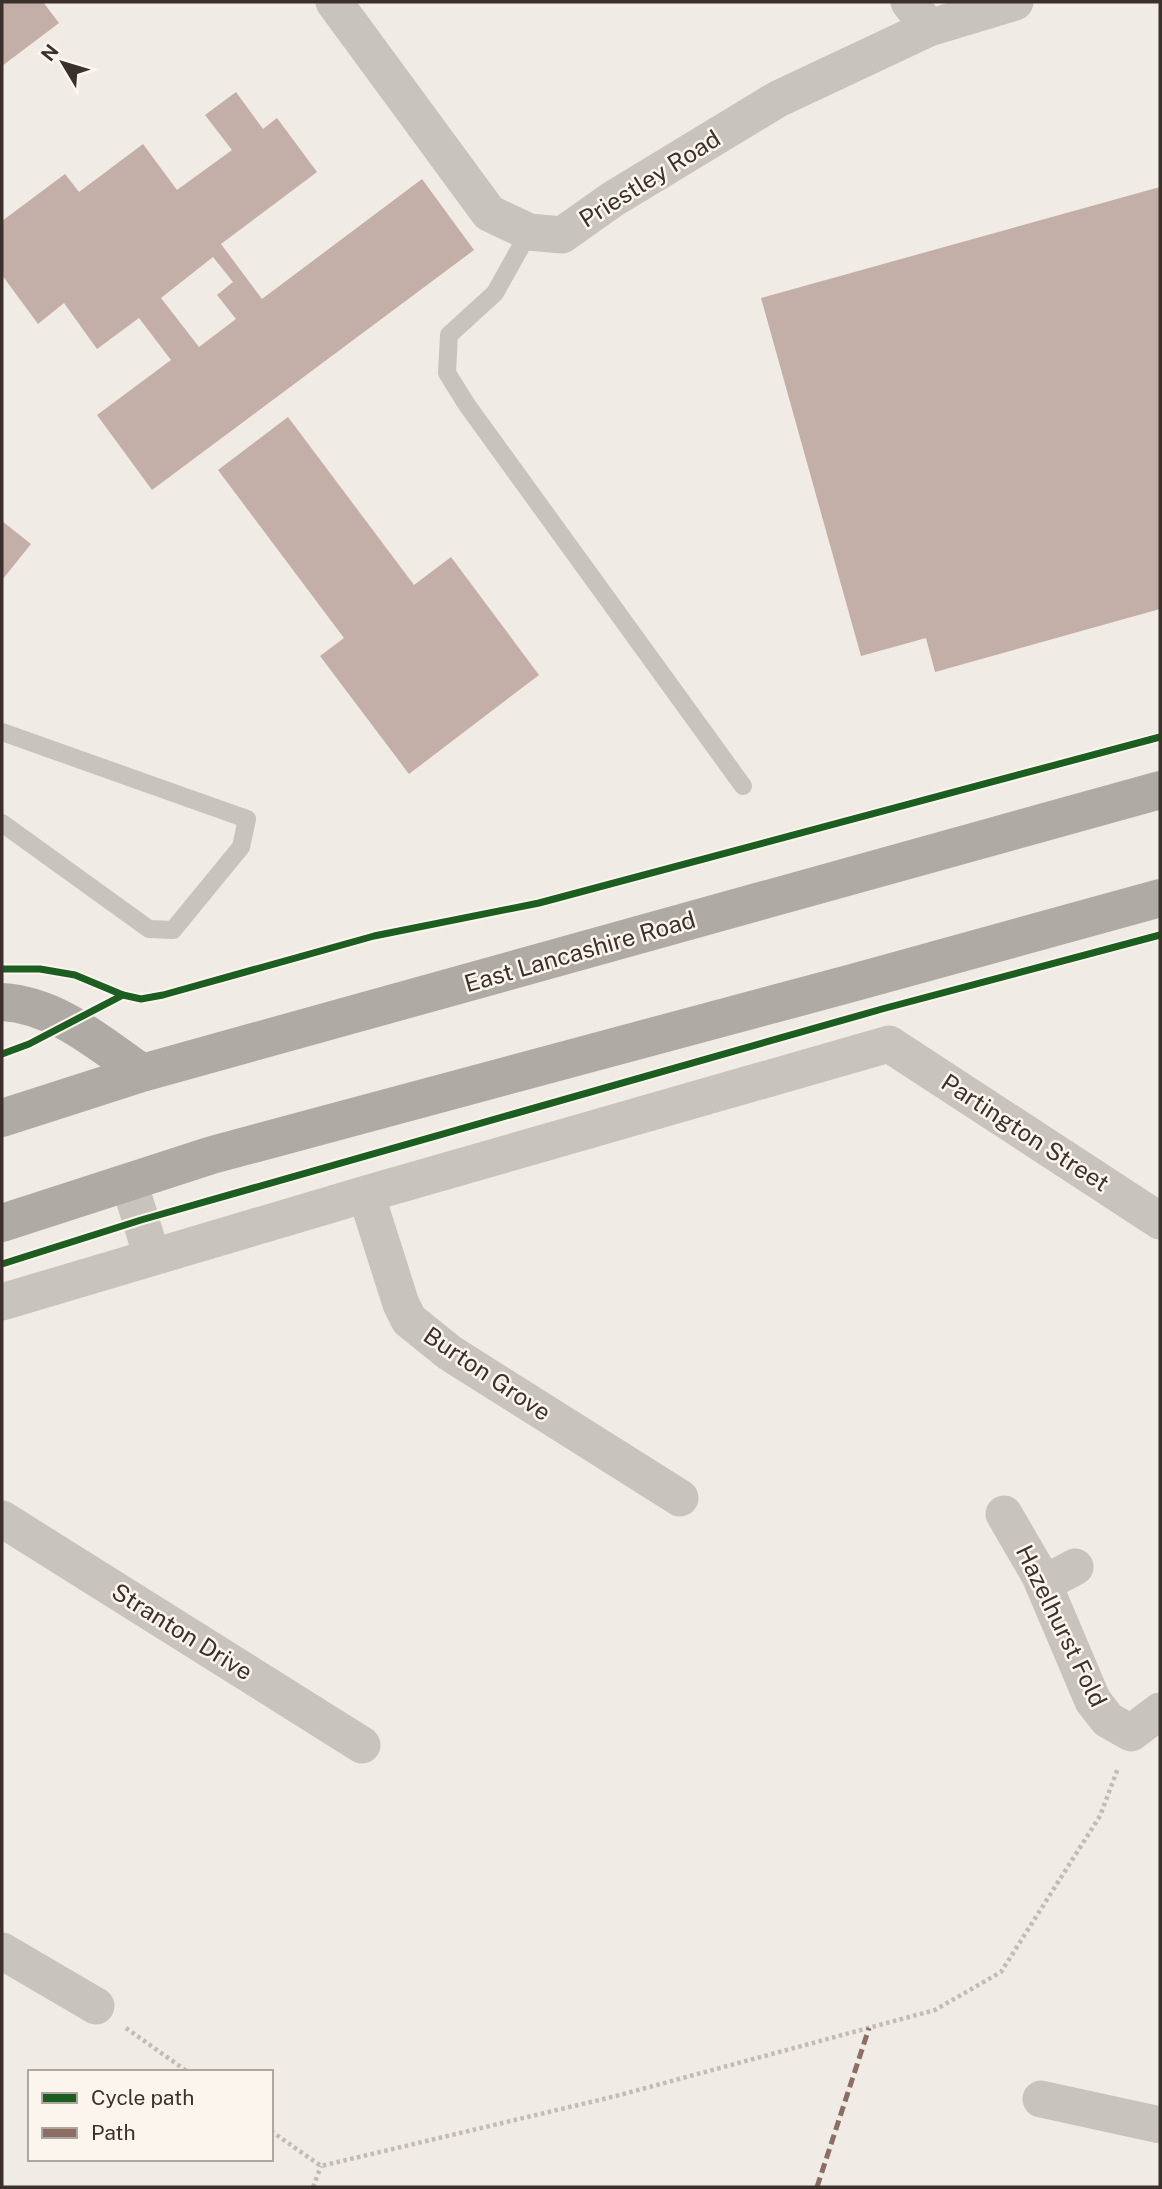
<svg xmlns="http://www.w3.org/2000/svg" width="1162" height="2189" font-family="'Public Sans',sans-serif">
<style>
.building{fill:#c3afa7;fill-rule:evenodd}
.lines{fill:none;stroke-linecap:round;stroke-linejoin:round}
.path{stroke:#c2bbb6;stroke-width:4.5;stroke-dasharray:3.5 3.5;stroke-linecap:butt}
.lane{stroke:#c9c3be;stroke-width:18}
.street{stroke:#c9c3be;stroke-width:37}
.highway{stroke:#afaaa4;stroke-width:38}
.quiet{stroke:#8d6e63;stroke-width:5;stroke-dasharray:10 5;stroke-linecap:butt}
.cycleway-casing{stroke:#fbf5ee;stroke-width:11}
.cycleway{stroke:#1b5e20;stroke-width:7}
.labels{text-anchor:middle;stroke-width:5;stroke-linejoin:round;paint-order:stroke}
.street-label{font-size:24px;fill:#3b302b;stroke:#fbf5ee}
</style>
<rect width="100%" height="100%" fill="#f0ebe5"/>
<path class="building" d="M2 2H43L59 23 2 66Z
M236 92 263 129 277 118 317 172 221 244 262 299 422 179 474 250 152 490 97 415 171 360 139 318 97 349 64 303 38 324 2 275V221L65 174 79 192 143 144 177 190 232 150 205 115ZM213 257 233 282 217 295 236 319 199 347 161 298Z
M1160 187V609L935 672 926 638 861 656 761 298Z
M288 417 414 585 451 557 539 675 409 774 320 656 344 638 218 470Z
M2 521 31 544 2 580Z"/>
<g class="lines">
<path class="path" d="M126 2028 188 2072
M271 2131 321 2166 616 2096 935 2010 1001 1972 1100 1816 1118 1768
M313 2187 321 2166"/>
<path class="lane" d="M529 232 495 293 449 335 447 373 467 405 743 786
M2 732 247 819 241 847 173 930 149 929 2 823"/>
<path class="street" d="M334 2 489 213 529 232 562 235 613 199 778 99 929 28 1015 2
M909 2 929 28
M129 1182 152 1257
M366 1194 401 1304 409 1320 450 1353 680 1498
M2 1302 366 1194 889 1044 1160 1221
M1004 1514 1040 1576 1093 1701 1108 1720 1131 1733 1160 1711
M2 1519 362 1745
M1043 1584 1075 1567
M2 1951 96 2006
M1041 2099 1160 2125"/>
<path class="highway" d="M2 1002C56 1005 99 1043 142 1073
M2 1118 142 1073 1160 790
M2 1223 212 1155 852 983 1160 898"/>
<path class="quiet" d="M817 2187 869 2028"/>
<g class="cycleway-casing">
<path id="cycleway" d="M2 969H40L75 975 123 995 141 999 163 995 374 936 539 903 1160 737
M2 1054 29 1044 123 995
M2 1264 141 1220 882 1009 1160 935"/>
</g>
<use href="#cycleway" class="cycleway"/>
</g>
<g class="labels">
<g class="street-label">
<text transform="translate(650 179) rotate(-32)" y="8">Priestley Road</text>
<text transform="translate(580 952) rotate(-16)" y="8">East Lancashire Road</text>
<text transform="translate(1025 1133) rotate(33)" y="8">Partington Street</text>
<text transform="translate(487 1374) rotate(34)" y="8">Burton Grove</text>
<text transform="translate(1061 1626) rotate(64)" y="8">Hazelhurst Fold</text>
<text transform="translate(182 1632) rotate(32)" y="8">Stranton Drive</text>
</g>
</g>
<rect width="1162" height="2189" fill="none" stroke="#3b302b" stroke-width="7"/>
<rect x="28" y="2070" width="245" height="91" fill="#fbf5ee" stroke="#aea6a0" stroke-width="2"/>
<rect x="42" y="2093" width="35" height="10" fill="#1b5e20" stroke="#aea6a0" stroke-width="2"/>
<text x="91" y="2105" font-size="21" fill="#3b302b">Cycle path</text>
<rect x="42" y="2128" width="35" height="10" fill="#8d6e63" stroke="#aea6a0" stroke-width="2"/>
<text x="91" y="2140" font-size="21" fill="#3b302b">Path</text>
<g transform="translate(63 63) rotate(308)" stroke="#fbf5ee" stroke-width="5" paint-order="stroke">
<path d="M0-5L12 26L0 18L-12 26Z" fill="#3b302b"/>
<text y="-10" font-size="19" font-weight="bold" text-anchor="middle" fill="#3b302b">N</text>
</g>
</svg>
